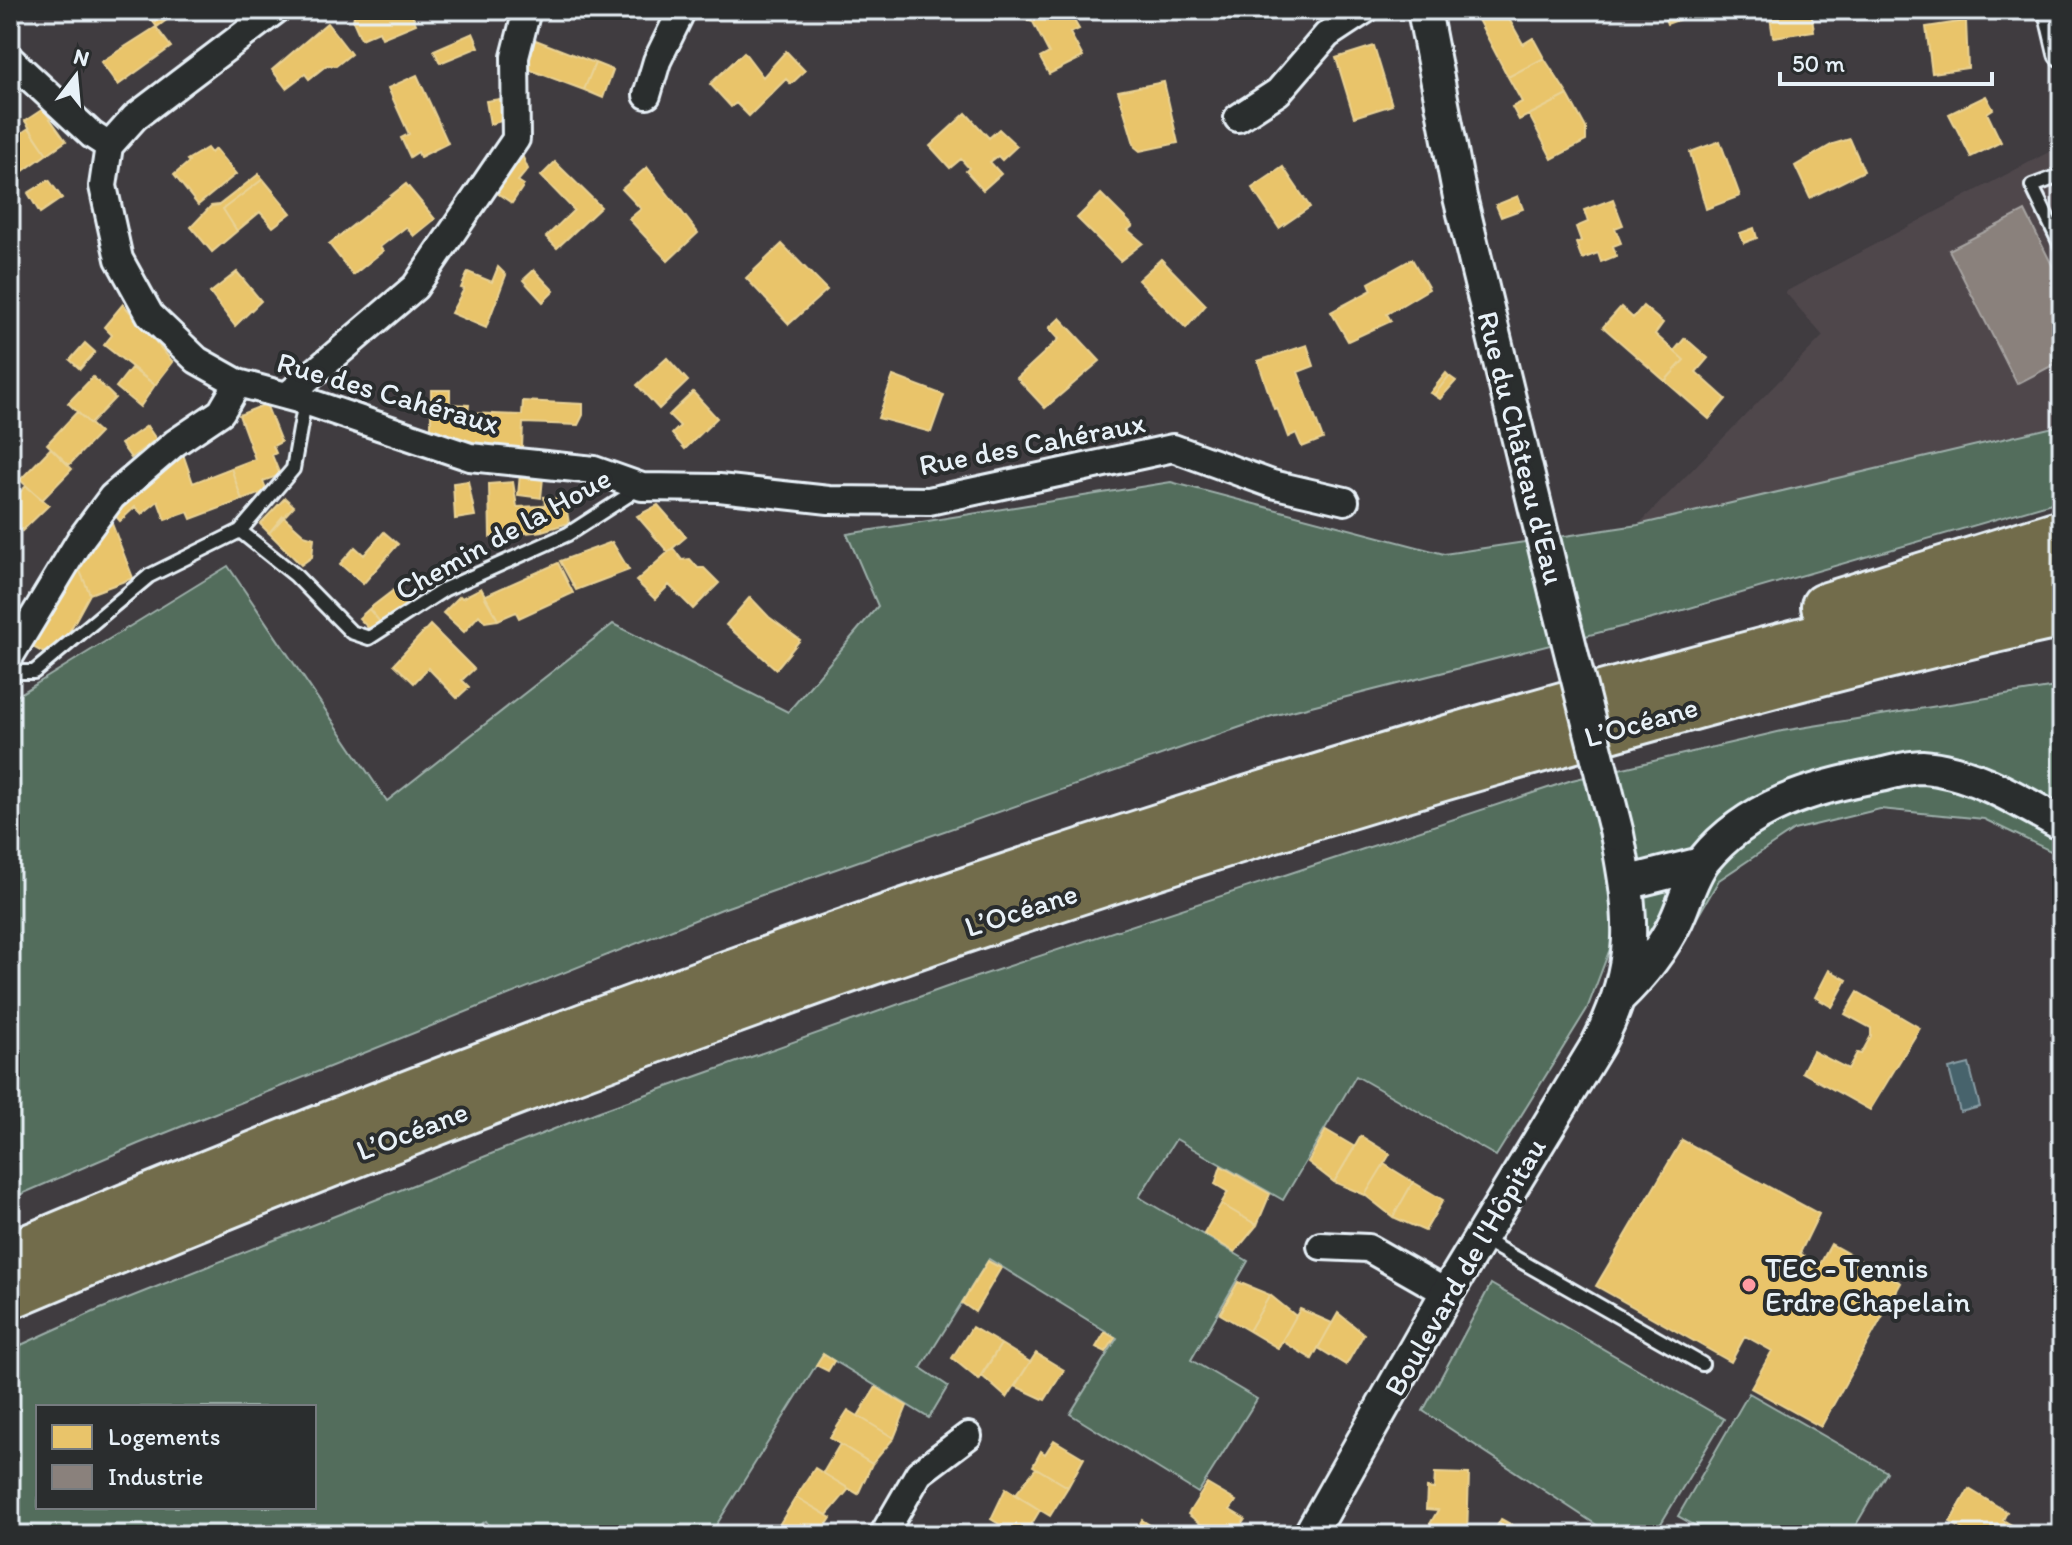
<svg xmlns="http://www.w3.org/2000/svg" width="2072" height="1545" font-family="Itim,sans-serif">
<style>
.built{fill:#4f474c}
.green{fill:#526d5c;stroke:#9dafaa;stroke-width:2;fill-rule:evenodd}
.water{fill:#47636c;stroke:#879ca4;stroke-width:2}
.homes{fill:#e9c46a;stroke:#e9d295;stroke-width:2}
.industry{fill:#8a817c;stroke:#a6a3a1;stroke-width:2}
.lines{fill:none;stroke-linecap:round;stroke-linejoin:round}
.service-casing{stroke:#e8f1f8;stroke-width:18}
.minor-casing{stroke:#e8f1f8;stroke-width:32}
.tertiary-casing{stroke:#e8f1f8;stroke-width:38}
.motorway-casing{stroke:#e8f1f8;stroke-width:50}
.service{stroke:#2a2d2e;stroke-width:12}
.minor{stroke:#2a2d2e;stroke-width:26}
.tertiary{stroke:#2a2d2e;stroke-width:32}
.motorway{stroke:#726c4b;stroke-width:44}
.tertiary-bridge-casing{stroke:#e8f1f8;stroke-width:38;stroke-linecap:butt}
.tertiary-bridge{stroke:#2a2d2e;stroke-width:32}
.poi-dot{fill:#ff9aa2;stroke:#2a2d2e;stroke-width:3}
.labels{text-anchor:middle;stroke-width:8;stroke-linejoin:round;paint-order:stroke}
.street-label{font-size:30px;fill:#e8f1f8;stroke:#2a2d2e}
.poi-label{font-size:30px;fill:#e8f1f8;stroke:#2a2d2e;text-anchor:start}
</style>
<rect width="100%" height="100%" fill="#403c40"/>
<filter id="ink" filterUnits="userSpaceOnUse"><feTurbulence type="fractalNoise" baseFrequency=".0125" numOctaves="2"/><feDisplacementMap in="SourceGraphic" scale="16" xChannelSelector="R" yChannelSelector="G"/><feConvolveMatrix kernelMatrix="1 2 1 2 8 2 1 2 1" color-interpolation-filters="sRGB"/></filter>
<g filter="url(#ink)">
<path class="built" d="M2062 145V425L1638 525 1823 336 1785 292Z"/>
<path class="green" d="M2062 425V500L1652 619 1272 716 722 909 138 1144 10 1199V700L228 566 387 801 613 624 788 712 878 606 847 534 1171 482 1444 554 1638 525Z
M2062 686 2061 856 1984 819 1880 809 1794 830 1719 880 1691 928 1613 941 1587 1009 1496 1156 1356 1076 1283 1200 1176 1139 1139 1197 1248 1261 1191 1360 1257 1399 1198 1493 1070 1414 1117 1338 989 1259 921 1368 948 1386 929 1418 823 1354 710 1535H496L486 1521 465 1535H10V1350L98 1310 597 1112 958 983 1572 780 1782 731ZM38 1407H314V1507H38Z
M1491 1284 1724 1419 1654 1535H1612L1423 1411Z
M1749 1393 1887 1472 1850 1535H1712L1678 1516Z"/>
<path class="water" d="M1969 1064 1980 1107 1960 1112 1949 1069Z"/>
<path class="homes" d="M158 10H162L169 18 157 27 149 16Z
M355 10H410L416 24 382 38 379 31 361 39 353 21Z
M1021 10H1068L1079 29 1070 33 1083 57 1049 74 1040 58 1049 53 1033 22 1026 20Z
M1466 10H1504L1523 44 1533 38 1544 58 1508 77 1475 14 1469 16Z
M1662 10H1699L1700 12 1667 24Z
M1769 10H1811L1814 31 1773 37Z
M1966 21 1968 68 1932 73 1926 27Z
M327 23 351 54 336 66 327 65 309 79 305 74 286 88 272 70Z
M156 27 171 47 118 85 101 62Z
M473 33 479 47 440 63 434 50Z
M533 39 595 63 584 90 525 68Z
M1374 46 1392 105 1354 117 1336 58Z
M786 51 805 71 791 84 786 79 749 116 736 103 731 107 710 84 744 52 763 77Z
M1544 58 1568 95 1519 120 1512 107 1522 102 1508 77Z
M595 63 613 70 603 98 584 90Z
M417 75 448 143 420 157 418 152 410 157 401 138 409 134 388 88Z
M1164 82 1178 143 1140 151 1135 147 1118 91Z
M1568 95 1586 128V141L1552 159 1529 115Z
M1986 96 1993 109 1987 113 2001 142 1971 157 1949 114Z
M507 98 505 120 490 124 486 101Z
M43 109 66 141 47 154 25 121Z
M966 113 989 138 999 129 1017 146 1002 160 998 156 990 162 1001 174 983 190 966 171 969 168 961 159 950 168 930 146Z
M29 128 47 154 23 171 10 153V141Z
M1850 139 1864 171 1810 198 1795 166 1833 144Z
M1720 141 1740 196 1706 209 1690 152Z
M207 148 211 153 215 149 236 174 198 205 174 175 189 162 187 160Z
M10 153 23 171 10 180Z
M521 153 528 169 518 181 524 185 512 203 494 191Z
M555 162 601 207 557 248 546 237 574 210 541 176Z
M647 167 698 233 668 261 629 219 641 209 622 189Z
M1283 167 1310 207 1279 228 1252 188Z
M259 174 263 179 223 209 237 231 212 252 191 227 211 206 219 205Z
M263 179 291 213 273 227 260 212 237 231 223 209Z
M49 180 62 198 40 213 28 193Z
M406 184 435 219 414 236 406 227 380 247 383 251 353 275 329 244Z
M1101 194 1133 226 1128 230 1143 243 1120 261 1077 218Z
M1518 196 1523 209 1501 217 1496 205Z
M1613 199 1623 225 1615 228 1621 243 1613 246 1616 256 1601 262 1598 253 1582 259 1576 243 1581 241 1576 227 1588 222 1584 210Z
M1754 228 1757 238 1744 243 1740 233Z
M782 244 827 290 789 324 746 278Z
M1161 259 1206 305 1186 328 1138 280Z
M1412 259 1429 289 1387 314 1391 321 1348 341 1331 312 1372 290 1369 283Z
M498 267 506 275 486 328 451 313 464 289 461 288 468 272 492 282Z
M534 270 554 291 543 302 523 280Z
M237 272 261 301 235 326 210 293Z
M123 304 173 362 155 385 104 345 112 335 104 327Z
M1643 306 1663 323 1655 334 1684 360 1665 381 1603 327 1621 307 1633 318Z
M1060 318 1100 361 1045 408 1017 378 1059 339 1049 328Z
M1685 338 1708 358 1696 372 1726 399 1709 419 1665 381 1684 360 1674 351Z
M85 343 95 352 80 369 70 360Z
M1307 345 1314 366 1298 372 1323 439 1302 447 1296 433 1288 437 1277 408 1274 409 1258 361Z
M667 358 688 381 659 409 637 385Z
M131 368 155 385 140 407 116 387Z
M1446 373 1449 376 1434 395 1430 393Z
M893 376 944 395 931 432 878 418Z
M1449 376 1456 381 1440 399 1434 395Z
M93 377 115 398 90 424 68 403Z
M431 390H450V404L469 405 468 413 522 415 523 401 583 404V415L578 425 523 423 522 448 469 445 431 433Z
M693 392 717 418 685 449 672 434 680 426 669 415Z
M266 404 281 442 273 446 276 453 272 455 280 475 263 481 267 491 242 500 231 468 255 459 239 415Z
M77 412 100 433 69 465 47 444Z
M147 426 156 439 131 458 121 444Z
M51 448 72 469 42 500 20 480Z
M183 454 193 483 231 468 242 500 191 519 188 512 165 520 158 501 142 514 135 507 120 521 113 513 124 499Z
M520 474 543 478 541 498 518 495Z
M468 481 475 516 455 519 453 483Z
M513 482 517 507 540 506 542 531 490 537 489 484Z
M26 486 49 505 22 531 10 519V502Z
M544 497 565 500 569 523 542 531 540 506H545Z
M285 498 294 506 269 533 260 524Z
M658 505 686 537 668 552 637 516Z
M109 516 133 578 90 594 79 569Z
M283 516 304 535 314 538 312 557 301 565 269 533Z
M384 532 398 544 363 584 340 564 355 547 364 555Z
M612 542 629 570 576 590 560 561Z
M673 548 682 560 690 559 698 568H704L719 583 693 609 669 585 655 599 636 581Z
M558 563 573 593 519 618 516 612 498 620 484 596Z
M79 569 90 594 68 634 44 653 33 647Z
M399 586 411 603 380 622 369 609Z
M481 588 498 620 485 622 479 615 464 632 443 613 460 596 462 598Z
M750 597 769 617 800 640 776 669 726 625Z
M369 609 380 622 370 630 359 618Z
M430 625 474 669 462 680 469 687 457 698 428 668 414 683 394 664Z
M1829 970 1847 980 1832 1007 1815 997Z
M1858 992 1920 1028 1870 1110 1802 1072 1813 1051 1848 1069 1857 1053 1861 1054 1871 1036V1028L1845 1014Z
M1326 1130 1355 1147 1334 1182 1308 1162Z
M1361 1136 1390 1154 1365 1195 1334 1182Z
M1682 1140 1819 1214 1800 1253 1819 1266 1831 1244 1901 1283 1821 1427 1751 1388 1772 1351 1745 1336 1731 1362 1596 1286Z
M1384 1164 1413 1182 1393 1217 1365 1195Z
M1221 1166 1270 1194 1257 1225 1221 1204 1228 1192 1215 1184Z
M1413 1182 1443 1200 1425 1231 1393 1217Z
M1221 1204 1257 1225 1235 1252 1204 1234Z
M988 1261 1001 1268 975 1312 962 1303Z
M1238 1282 1270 1295 1249 1331 1220 1314Z
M1270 1295 1296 1316 1278 1348 1249 1331Z
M1300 1309 1332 1323 1312 1359 1282 1341Z
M1338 1313 1364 1334 1346 1365 1318 1348Z
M972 1327 1001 1344 979 1380 952 1358Z
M1105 1332 1115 1338 1106 1352 1096 1347Z
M1001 1344 1030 1362 1007 1398 981 1375Z
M1036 1353 1064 1370 1045 1400 1015 1386Z
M823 1354 834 1361 828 1371 816 1365Z
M876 1387 907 1406 894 1438 858 1416Z
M848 1410 894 1438 872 1464 830 1438Z
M1054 1440 1084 1458 1068 1487 1033 1466 1041 1451 1045 1454Z
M840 1444 872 1464 858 1494 823 1473Z
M815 1468 849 1489 827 1515 796 1497Z
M1036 1468 1068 1487 1050 1516 1015 1495Z
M1435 1473 1469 1474 1467 1535H1449L1430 1524 1438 1510 1426 1509 1427 1488 1434 1489Z
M1207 1484 1236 1501 1230 1510 1245 1519 1235 1535H1214L1188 1514Z
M1006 1488 1040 1510 1025 1535H1017L991 1519Z
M1969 1489 2007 1512 2003 1520 2017 1528 2013 1535H1972L1950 1522Z
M796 1497 831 1518 822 1532 818 1530 815 1535H773Z
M1501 1519 1530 1535H1492Z
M1142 1520 1166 1535H1133Z"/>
<path class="industry" d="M2025 211 2062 285V353L2055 364 2017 384 1949 250Z"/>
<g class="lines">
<g class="service-casing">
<path id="service" d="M2062 175 2032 186 2062 248
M240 531 293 469 305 401
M10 672H34L149 576 240 531 295 575 351 632 369 638 445 589 568 534 641 487
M1482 1239 1702 1364"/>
</g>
<g class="minor-casing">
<path id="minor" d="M276 10 135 117 109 146 103 186 119 259 150 315 197 360 238 383 305 401 470 457 594 470 642 487 719 488 829 500 929 501 1173 448 1272 484 1345 501
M2052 10 2062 53
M10 59 92 135 109 146
M647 95 657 61 682 10
M1238 118 1278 92 1327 35 1365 10
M287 396 415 287 516 139 515 57 527 10
M10 656 80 540 112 497 175 443 221 412 238 383
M1321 1246 1368 1248 1447 1293
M883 1535 919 1473 968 1436"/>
</g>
<g class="tertiary-casing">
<path id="tertiary" d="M1424 10 1460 197 1556 592
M1626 883 1701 864
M1618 998C1642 975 1661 951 1676 921 1685 902 1691 877 1704 860 1748 806 1814 787 1880 775 1893 772 1909 767 1922 767 1971 770 2020 801 2062 824
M1310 1535 1447 1293 1598 1044C1639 965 1633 919 1617 834"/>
</g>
<g class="motorway-casing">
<path id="motorway" d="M1824 606 2062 532
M10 1255C674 974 1359 739 2062 577
M10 1296C498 1089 995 907 1504 760 1689 707 1874 656 2062 615"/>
</g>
<use href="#service" class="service"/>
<use href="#minor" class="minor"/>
<use href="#tertiary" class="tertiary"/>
<use href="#motorway" class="motorway"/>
<g class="tertiary-bridge-casing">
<path id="tertiary-bridge" d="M1556 592 1617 834"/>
</g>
<use href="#tertiary-bridge" class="tertiary-bridge"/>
</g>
</g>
<circle class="poi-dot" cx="1749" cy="1285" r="8"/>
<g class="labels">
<g class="street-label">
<text transform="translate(388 393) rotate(16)" y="10">Rue des Cahéraux</text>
<text transform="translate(1032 444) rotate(-11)" y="10">Rue des Cahéraux</text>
<text transform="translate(1521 448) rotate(76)" y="10">Rue du Château d'Eau</text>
<text transform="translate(503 534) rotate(-29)" y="10">Chemin de la Houe</text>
<text transform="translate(1641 722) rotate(-16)" y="10">L’Océane</text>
<text transform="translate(1021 910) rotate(-18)" y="10">L’Océane</text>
<text transform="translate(412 1131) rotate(-21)" y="10">L’Océane</text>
<text transform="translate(1465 1267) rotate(-60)" y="10">Boulevard de l'Hôpitau</text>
</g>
<g class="poi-label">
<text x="1765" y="1278">TEC - Tennis<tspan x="1765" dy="34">Erdre Chapelain</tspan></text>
</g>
</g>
<rect width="2072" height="1545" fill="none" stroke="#2a2d2e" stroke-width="40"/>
<rect x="20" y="20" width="2032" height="1505" fill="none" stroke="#e8f1f8" stroke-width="3" filter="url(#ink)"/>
<rect x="36" y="1405" width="280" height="104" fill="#2a2d2e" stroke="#767b7f" stroke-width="2"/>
<rect x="52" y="1425" width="40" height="24" fill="#e9c46a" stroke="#767b7f" stroke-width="2"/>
<text x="108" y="1445" font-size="24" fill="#e8f1f8">Logements</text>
<rect x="52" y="1465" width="40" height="24" fill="#8a817c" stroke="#767b7f" stroke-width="2"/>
<text x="108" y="1485" font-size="24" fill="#e8f1f8">Industrie</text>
<g transform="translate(76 76) rotate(16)" stroke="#2a2d2e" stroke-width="6" paint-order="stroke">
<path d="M0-6L14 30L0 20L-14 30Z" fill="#e8f1f8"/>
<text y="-12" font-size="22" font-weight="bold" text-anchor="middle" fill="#e8f1f8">N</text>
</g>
<path d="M1780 72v12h212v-12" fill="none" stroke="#e8f1f8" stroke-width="4"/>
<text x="1792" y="72" font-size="24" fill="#e8f1f8" stroke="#2a2d2e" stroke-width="6" paint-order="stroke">50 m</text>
</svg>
